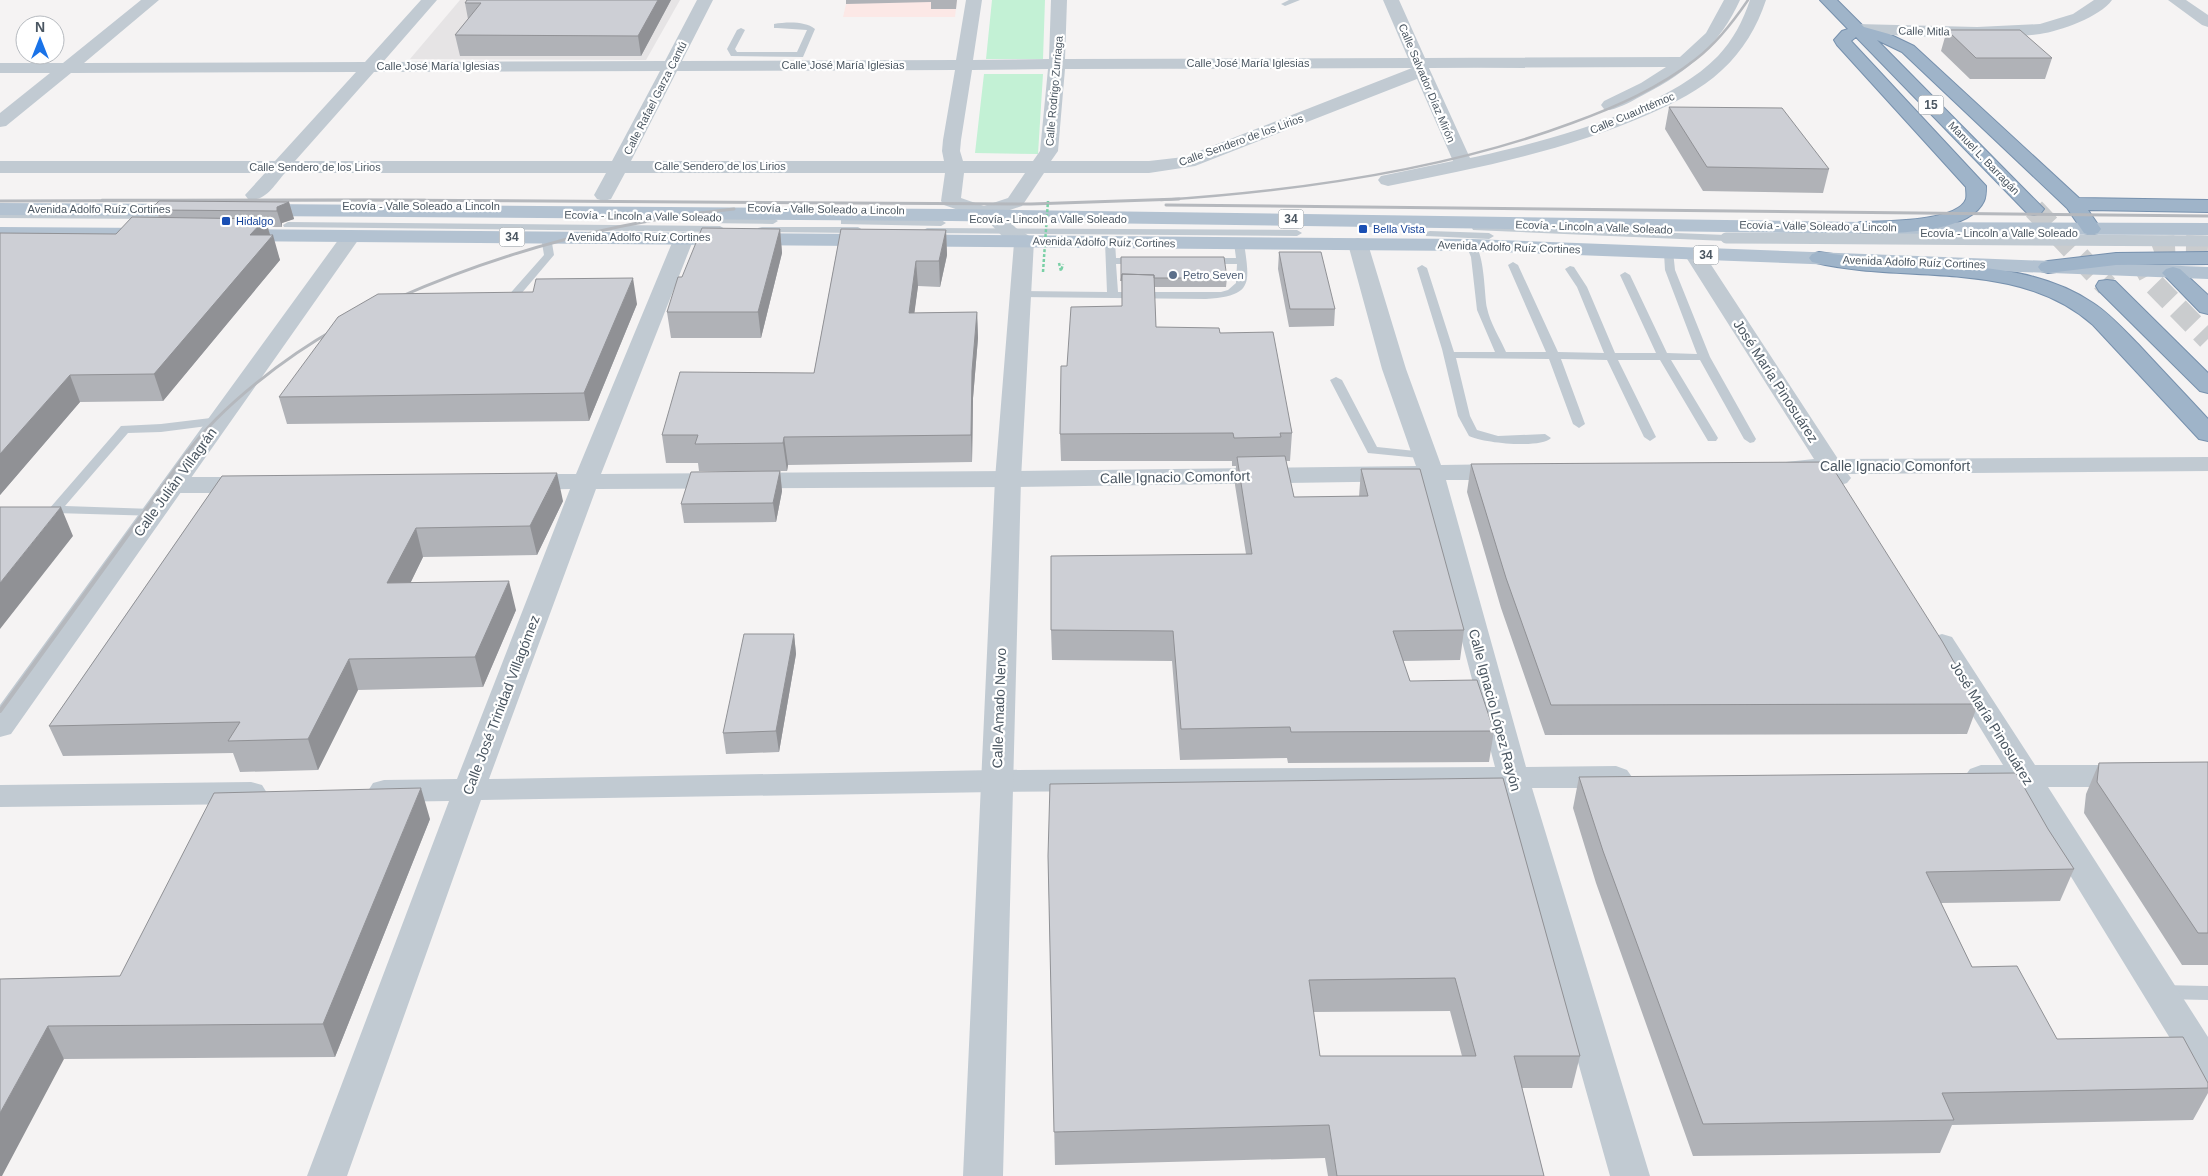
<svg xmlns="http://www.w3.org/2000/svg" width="2208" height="1176" font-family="Arial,sans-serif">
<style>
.education{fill:#e6e4e5}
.medical{fill:#fce8e6}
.green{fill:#c3f1d5}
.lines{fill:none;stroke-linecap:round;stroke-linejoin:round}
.trunk-tunnel{stroke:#caccce;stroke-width:22;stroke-dasharray:22 11;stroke-linecap:butt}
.trunk-casing{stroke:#7690ad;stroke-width:2}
.path{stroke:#7ad0a6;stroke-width:2.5;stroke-dasharray:3 2;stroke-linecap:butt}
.service{fill:#c1cad2;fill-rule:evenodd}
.minor{fill:#c1cad2;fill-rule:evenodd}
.tertiary{fill:#c1cad2;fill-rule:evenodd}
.primary{fill:#b3c2d1;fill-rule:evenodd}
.trunk{fill:#9fb4c9;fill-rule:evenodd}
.rail-far2{stroke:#b5b8bd;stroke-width:2.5}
.rail-far1{stroke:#b5b8bd;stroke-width:3}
.rail{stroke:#b5b8bd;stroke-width:4}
.path-bridge{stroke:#7ad0a6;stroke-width:2.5;stroke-dasharray:3 2;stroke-linecap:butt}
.service-bridge{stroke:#c1cad2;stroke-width:11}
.wall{fill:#b0b2b7;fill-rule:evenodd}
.shaded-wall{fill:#909195}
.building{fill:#cdcfd5;stroke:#909195;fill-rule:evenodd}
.transit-dot{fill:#1a4fb4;stroke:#fff;stroke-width:2}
.service-dot{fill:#5c6f8a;stroke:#fff;stroke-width:2}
.labels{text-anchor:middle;stroke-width:4.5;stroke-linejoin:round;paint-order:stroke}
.far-street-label{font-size:11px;fill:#4a5661;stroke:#fff}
.far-transit-label{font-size:11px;fill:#164399;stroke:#fff;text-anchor:start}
.far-service-label{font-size:11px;fill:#4e5e75;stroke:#fff;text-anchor:start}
.shield{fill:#fff;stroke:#808990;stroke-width:1}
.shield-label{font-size:12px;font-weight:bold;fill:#4a5661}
.street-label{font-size:14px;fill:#4a5661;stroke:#fff}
</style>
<rect width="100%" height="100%" fill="#f5f3f3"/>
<path class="education" d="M460 0H680L646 60 410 59Z"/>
<path class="medical" d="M847 0H957L955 17H843Z"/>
<path class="green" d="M992 0H1045L1043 59H986Z
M984 74H1043L1038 154 975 153Z"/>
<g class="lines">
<path class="trunk-tunnel" d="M2034 209 2107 286
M2208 247C2186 246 2163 243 2144 255L2142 262 2154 284 2208 339"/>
<g class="trunk-casing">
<path id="trunk" d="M1820 0H1837L1864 27 1889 34 1914 46 2079 198 2208 200V212L2088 210 2101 229 2098 233 2091 235 2084 233 2067 208 1902 52 1877 40 2044 209 2041 213 2034 215 2027 213 1856 37 1851 41 1986 186C1986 191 1986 197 1984 201 1969 234 1892 233 1861 234L1854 232 1851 228 1854 224 1861 222C1882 221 1958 222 1966 199 1967 196 1966 190 1966 187L1837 45 1834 40 1842 31 1848 29Z
M1819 252C1847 256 1874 260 1902 262 1968 267 2036 265 2093 303 2110 314 2124 330 2138 344 2161 369 2185 394 2208 419V441L2199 439 2093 325C2016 257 1904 285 1812 262L1809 258 1812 254Z
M2208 252V264L2116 265 2048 273 2041 271 2038 267 2041 263 2048 261 2116 253Z
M2173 267 2180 269 2208 295V314L2200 312 2166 277 2162 273 2166 269Z
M2107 280 2115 281 2208 373V393L2200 391 2099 291 2096 286 2099 281Z"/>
</g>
<path class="path" d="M1059 263 1061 271 1063 264"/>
<path class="service" d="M1289 0H1300L1285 6 1281 4Z
M774 24C787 22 805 21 815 29L803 57 731 56 727 49 737 30 741 28 745 30 735 49 737 52H797L807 30 777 28H774Z
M0 212 166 213 171 216 166 219 0 218Z
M707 218H773L778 221 773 224 703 223V219Z
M845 219 941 220 946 223 941 226 841 224V220Z
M288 222 720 226 725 229 720 232 284 227 283 225Z
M1477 225 1726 235 1731 238 1726 241 1473 230 1472 228Z
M762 227H858L863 230 858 233 758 232V228Z
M927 228 1297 230 1302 233 1297 236 923 233 922 231Z
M1430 231 1489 233 1494 236 1489 239 1426 236V232Z
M546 234 551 237 554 255 515 301H507L506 299 507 297 544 255 541 237Z
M1110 239 1115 242 1116 258H1138L1143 261 1138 264H1116L1118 292H1221L1228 290 1236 283 1237 264H1207L1202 261 1207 258H1236L1234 243 1239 240 1244 243C1250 284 1253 296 1206 299L1021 297 1016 294 1021 291 1107 292 1105 242Z
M1471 242C1485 246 1484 295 1487 308 1490 323 1500 338 1506 352H1546L1508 265 1513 262 1518 265 1558 352 1604 353 1577 287 1565 269 1570 266 1574 267 1587 287 1615 353H1656L1620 275 1625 272 1630 275 1667 353 1697 354 1665 270 1664 253 1669 250 1673 251 1675 270 1710 357 1756 439 1754 442 1750 443 1744 439 1700 360H1671L1718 438 1716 441H1708L1660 360H1618L1656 437 1650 441 1644 437 1607 360 1561 359 1585 424 1579 428 1573 424 1549 359 1456 358 1470 416 1477 430 1498 436 1545 434 1551 438C1540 449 1483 443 1469 436L1458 416 1442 349 1417 268 1422 265 1427 268 1454 352H1495L1477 310 1471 257 1466 245Z
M1336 377 1342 380 1377 447 1425 452 1429 453 1431 456 1429 459 1368 453 1330 380Z
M219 417 223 418 225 421 223 424 161 432 128 433 65 506 153 509 159 513 158 516 55 513 49 509 121 426 161 424Z
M2162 985 2208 986V1000L2162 999 2156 997 2153 992 2156 987Z"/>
<path class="minor" d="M141 0H159L84 63 365 62 421 0H437L383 62 665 61 697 0H713L682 61 956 60 966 0H982L973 60 1049 59 1051 0H1067L1065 59 1408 58 1383 0H1399L1425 58 1680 57 1706 33 1724 0H1740C1720 44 1688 72 1645 94 1634 100 1622 107 1610 110L1604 109 1601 105 1604 101 1641 83 1666 67 1429 68 1470 158C1543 142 1665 111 1718 56 1733 40 1743 21 1750 0H1766C1757 27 1743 51 1722 70 1701 90 1674 103 1647 115 1565 151 1476 168 1388 186L1381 184 1378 180 1381 176 1453 161 1417 79 1195 166 1149 173H1044L1022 206 1001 213 1003 216 1000 220 993 222 944 205 941 201 945 173H625L611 199 604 201 597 199 594 195 606 173H285C275 184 265 203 248 199L245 195 265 173H0V161H275L356 72 71 73 6 126 0 127V113L50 73H0V63H63ZM1412 68 1184 157 1149 161H1051L1058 151 1065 69ZM1048 69 1040 151 1033 161H963L960 151 961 140 972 70ZM955 70 943 140 942 151 944 161H631L677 71ZM660 71 612 161H295L374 72ZM964 173H1025L1008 198 984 206 961 198Z
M2094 0H2112C2100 17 2060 31 2040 34 1980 42 1917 35 1857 34L1851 32 1849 29 1851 26 1857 24 1977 27 2040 24 2073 14Z
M2168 0H2186L2208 15V27L2202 25Z
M684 232 691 234 694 238 601 474 1008 471 1416 466 1382 369 1348 244 1351 240 1358 238 1365 240 1368 244 1406 369 1441 465 1507 464 1516 467 1520 472 1516 477 1507 480H1446L1526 767 1616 766 1627 770 1632 777 1627 784 1616 788H1532L1650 1176H1610L1501 788 996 792 481 800 347 1176H307L449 801 384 802 373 799 368 791 373 783 384 780 457 779 570 489 522 490 513 487 509 482 513 477 522 474H576L674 238 677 234ZM1420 481 1495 767 996 770 489 779 596 489 1008 487Z
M1694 248 1701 250 1704 254 1838 459 2208 457V471L1848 474 1851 478 1847 483 1838 486 1829 483 1823 474 1795 475 1786 472 1782 467 1786 462 1814 459 1684 254 1687 250Z
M173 477H252L261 480 265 485 261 490 252 493H173L164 490 160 485 164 480Z
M1942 634 1952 637 2035 765H2131L2142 769 2147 776 2142 783 2131 787H2048L2208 1037V1083L2195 1079 2016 787H1981L1970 783 1965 776 1970 769 1981 765H2003L1928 643 1932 637Z
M251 782 262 785 267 793 262 801 251 804 0 807V785Z"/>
<path class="tertiary" d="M993 210 1000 212 1016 228 1031 237 1034 241 1021 479 1003 1176H963L995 479 1014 243 1002 236 983 216 986 212Z
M351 230 358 232 361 236 11 734 0 737V705L344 232Z"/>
<path class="primary" d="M0 203 194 204 201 206 204 210 201 214 194 216 0 215Z
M255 204 952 209 1861 222 2208 223V235L1861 234 952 221 255 216 248 214 245 210 248 206Z
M0 227 153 228 160 230 163 234 160 238 153 240 0 239Z
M231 229 1471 239 2208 267V279L1471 251 231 241 224 239 221 235 224 231Z"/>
<use href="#trunk" class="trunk"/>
<path class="rail-far2" d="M102 200H425
M1161 200C1298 191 1443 171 1572 123 1616 107 1659 88 1696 59 1717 43 1733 22 1748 0"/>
<path class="rail-far1" d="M0 201 368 200 1031 204 1179 199
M1166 205 2208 216
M395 299C504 251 615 221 734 209
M187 453C221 406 287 356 337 328"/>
<path class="rail" d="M0 711 188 452"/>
<path class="path-bridge" d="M1043 272 1048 201"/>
<path class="service-bridge" d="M1726 238 2208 241"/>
</g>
<path class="wall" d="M467 0H671L641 56H460L455 35 468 19 465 3Z
M846 0H957L956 9H931V2L846 4Z
M1947 30 2052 58 2045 79H1970L1941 51Z
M1669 107 1829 169 1823 193 1703 191 1665 129Z
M289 202 294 219 282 223V227H268L270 235 280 260 163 401 80 402 0 495V233L116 234 159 218 155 205Z
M780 229 782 253 761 338H671L667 312 682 277Z
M841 229 946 230 947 255 940 287 918 286 914 313 977 312 978 338 973 398 972 462 788 465 787 471H699L698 463H666L662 435 814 373Z
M1279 252 1335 309 1334 326 1289 327 1278 269Z
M1121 257 1227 278 1226 287H1154L1156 327 1220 333 1292 433 1290 461H1286L1294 497H1359L1361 469 1464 630 1460 660 1403 661 1410 681 1494 731 1489 762 1288 763 1287 758 1180 760 1172 661 1052 660 1051 630 1246 554 1235 485 1236 466H1232V461H1061L1060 434 1067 366 1122 306Z
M637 304 589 421 287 424 279 397Z
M1471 464 1978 704 1967 734 1545 735 1501 608 1467 492Z
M780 471 782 491 776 522 684 523 681 504Z
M222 476 563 501 537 555 423 557 410 583 516 610 483 687 358 690 318 770 240 772 233 753 63 756 49 726Z
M794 634 796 654 779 752 726 754 723 733Z
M2208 762V965H2182L2084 813 2086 794 2099 763Z
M1579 777 2048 829 2074 869 2060 901 1941 903 1972 967 2057 1039 2208 1083V1093L2193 1120 1952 1125 1940 1153 1693 1156 1596 883 1573 808Z
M1503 778 1580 1056 1572 1088H1522L1544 1176H1328L1325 1158 1055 1165 1048 856ZM1450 1011 1462 1056H1320L1313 1012Z
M430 819 335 1057 64 1059 0 979 120 976Z"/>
<path class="shaded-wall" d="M658 0H671L641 56 638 36Z
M289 202 294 219 282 223V227L277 211V207Z
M265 219 271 238 273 235 280 260 163 401 154 374 250 235Z
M780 229 782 253 761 338 758 312Z
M946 230 947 255 940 287 939 261Z
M916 261 918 286 911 339 909 313Z
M633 278 637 304 589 421 584 393Z
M977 312 978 338 973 398 972 462 971 435 972 371Z
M70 375 80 402 0 495V454Z
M784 437 788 465 787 471 783 443Z
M780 471 782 491 776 522 773 503Z
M557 473 563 501 537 555 530 526Z
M61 507 73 536 0 629V583Z
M416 528 423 557 396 613 387 583Z
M509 581 516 610 483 687 475 657Z
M794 634 796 654 779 752 776 731Z
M349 659 358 690 318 770 308 739Z
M421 788 430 819 335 1057 323 1024Z
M48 1026 64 1059 2 1176H0V1113Z"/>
<path class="building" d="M467 0H658L638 36 455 35 481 3H465Z
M1947 30H2020L2052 58H1976Z
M1669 107 1782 108 1829 169 1707 167Z
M159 201 289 202 277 207V211L158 210V208L155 205Z
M132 217 265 219 250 235H273L154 374 70 375 0 454V233L116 234Z
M702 228 780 229 758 312H667L678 277H682Z
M841 229 946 230 939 261H916L909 313 977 312 972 371 971 435 784 437 783 443 695 444 698 435H662L680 372 814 373Z
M1279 252H1321L1335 309H1290Z
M1121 257H1224L1227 278H1154V275L1122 274 1121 281Z
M1122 274 1154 275 1156 327 1219 328 1220 333 1273 332 1292 433H1280L1281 437 1234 438 1233 433 1060 434 1061 366H1067L1071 307 1122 306Z
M633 278 584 393 279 397 338 317 378 294 533 292 536 279Z
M1285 456 1294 497 1368 496 1361 469H1420L1464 630 1393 631 1410 681 1477 680 1494 731 1291 732 1290 727 1181 729 1173 631 1051 630V556L1252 554 1237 457Z
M1829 462 1942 641 1978 704 1551 705 1506 578 1471 464Z
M780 471 773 503 681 504 691 472Z
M557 473 530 526 416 528 387 583 509 581 475 657 349 659 308 739 228 741 240 722 49 726 222 476Z
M0 507H61L0 583Z
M744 634H794L776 731 723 733Z
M2208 762V933H2198L2097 782 2099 763Z
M2016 773 2048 829 2074 869 1926 872 1972 967 2017 966 2057 1039 2183 1037 2208 1083V1088L1942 1093 1954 1120 1703 1124 1603 851 1579 777Z
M1503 778 1580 1056H1514L1544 1176H1337L1329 1125 1054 1132 1048 856 1050 784ZM1455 978 1476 1056H1320L1309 980Z
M421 788 323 1024 48 1026 0 1113V979L120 976 214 793Z"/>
<g class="transit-dot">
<rect x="221" y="216" width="10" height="10" rx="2.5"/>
<rect x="1358" y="224" width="10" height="10" rx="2.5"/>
</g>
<circle class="service-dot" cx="1173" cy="275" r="5"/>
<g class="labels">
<g class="far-street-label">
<text transform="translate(1924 31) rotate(1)" y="4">Calle Mitla</text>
<text x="1248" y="67">Calle José María Iglesias</text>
<text x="843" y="69">Calle José María Iglesias</text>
<text x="438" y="70">Calle José María Iglesias</text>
<text transform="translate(1427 83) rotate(67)" y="4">Calle Salvador Díaz Mirón</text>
<text transform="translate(1054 91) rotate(-85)" y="4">Calle Rodrigo Zurriaga</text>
<text transform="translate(655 98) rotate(-63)" y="4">Calle Rafael Garza Cantú</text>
<text transform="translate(1632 113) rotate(-23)" y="4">Calle Cuauhtémoc</text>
<text transform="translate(1241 140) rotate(-20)" y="4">Calle Sendero de los Lirios</text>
<text transform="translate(1984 158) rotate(46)" y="4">Manuel L. Barragán</text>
<text x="720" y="170">Calle Sendero de los Lirios</text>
<text x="315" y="171">Calle Sendero de los Lirios</text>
<text x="421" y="210">Ecovía - Valle Soleado a Lincoln</text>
<text x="99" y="213">Avenida Adolfo Ruíz Cortines</text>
<text transform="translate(826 209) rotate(1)" y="4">Ecovía - Valle Soleado a Lincoln</text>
<text transform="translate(643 216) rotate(1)" y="4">Ecovía - Lincoln a Valle Soleado</text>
<text x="1048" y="223">Ecovía - Lincoln a Valle Soleado</text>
<text transform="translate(1818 226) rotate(1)" y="4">Ecovía - Valle Soleado a Lincoln</text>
<text transform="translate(1594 227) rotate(2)" y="4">Ecovía - Lincoln a Valle Soleado</text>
<text x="1999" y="237">Ecovía - Lincoln a Valle Soleado</text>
<text x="639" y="241">Avenida Adolfo Ruíz Cortines</text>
<text transform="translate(1104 242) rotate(1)" y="4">Avenida Adolfo Ruíz Cortines</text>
<text transform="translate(1509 247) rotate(2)" y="4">Avenida Adolfo Ruíz Cortines</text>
<text transform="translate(1914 262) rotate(2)" y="4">Avenida Adolfo Ruíz Cortines</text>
</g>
<g class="far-transit-label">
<text x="236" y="225">Hidalgo</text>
<text x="1373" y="233">Bella Vista</text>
</g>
<g class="far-service-label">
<text x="1183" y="279">Petro Seven</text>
</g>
<g class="shield">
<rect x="1918.5" y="95.5" width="25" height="19" rx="4"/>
<rect x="1278.5" y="209.5" width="25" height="19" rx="4"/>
<rect x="499.5" y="227.5" width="25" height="19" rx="4"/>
<rect x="1693.5" y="245.5" width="25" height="19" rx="4"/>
</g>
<g class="shield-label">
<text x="1931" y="109">15</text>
<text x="1291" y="223">34</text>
<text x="512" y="241">34</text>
<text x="1706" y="259">34</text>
</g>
<g class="street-label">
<text transform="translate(1776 381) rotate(57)" y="5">José María Pinosuárez</text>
<text x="1895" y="471">Calle Ignacio Comonfort</text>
<text transform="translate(1175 477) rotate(-1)" y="5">Calle Ignacio Comonfort</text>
<text transform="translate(175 482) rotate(-54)" y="5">Calle Julián Villagrán</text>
<text transform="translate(501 705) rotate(-69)" y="5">Calle José Trinidad Villagómez</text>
<text transform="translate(999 708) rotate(-88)" y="5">Calle Amado Nervo</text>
<text transform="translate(1495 710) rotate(75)" y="5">Calle Ignacio López Rayón</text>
<text transform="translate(1992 723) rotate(58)" y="5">José María Pinosuárez</text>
</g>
</g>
<g transform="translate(40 40)"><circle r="24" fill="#ffffff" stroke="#b7bbc0"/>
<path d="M0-4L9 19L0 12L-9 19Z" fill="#1a73e8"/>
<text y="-8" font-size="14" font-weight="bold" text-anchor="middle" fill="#4a5661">N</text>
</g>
</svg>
